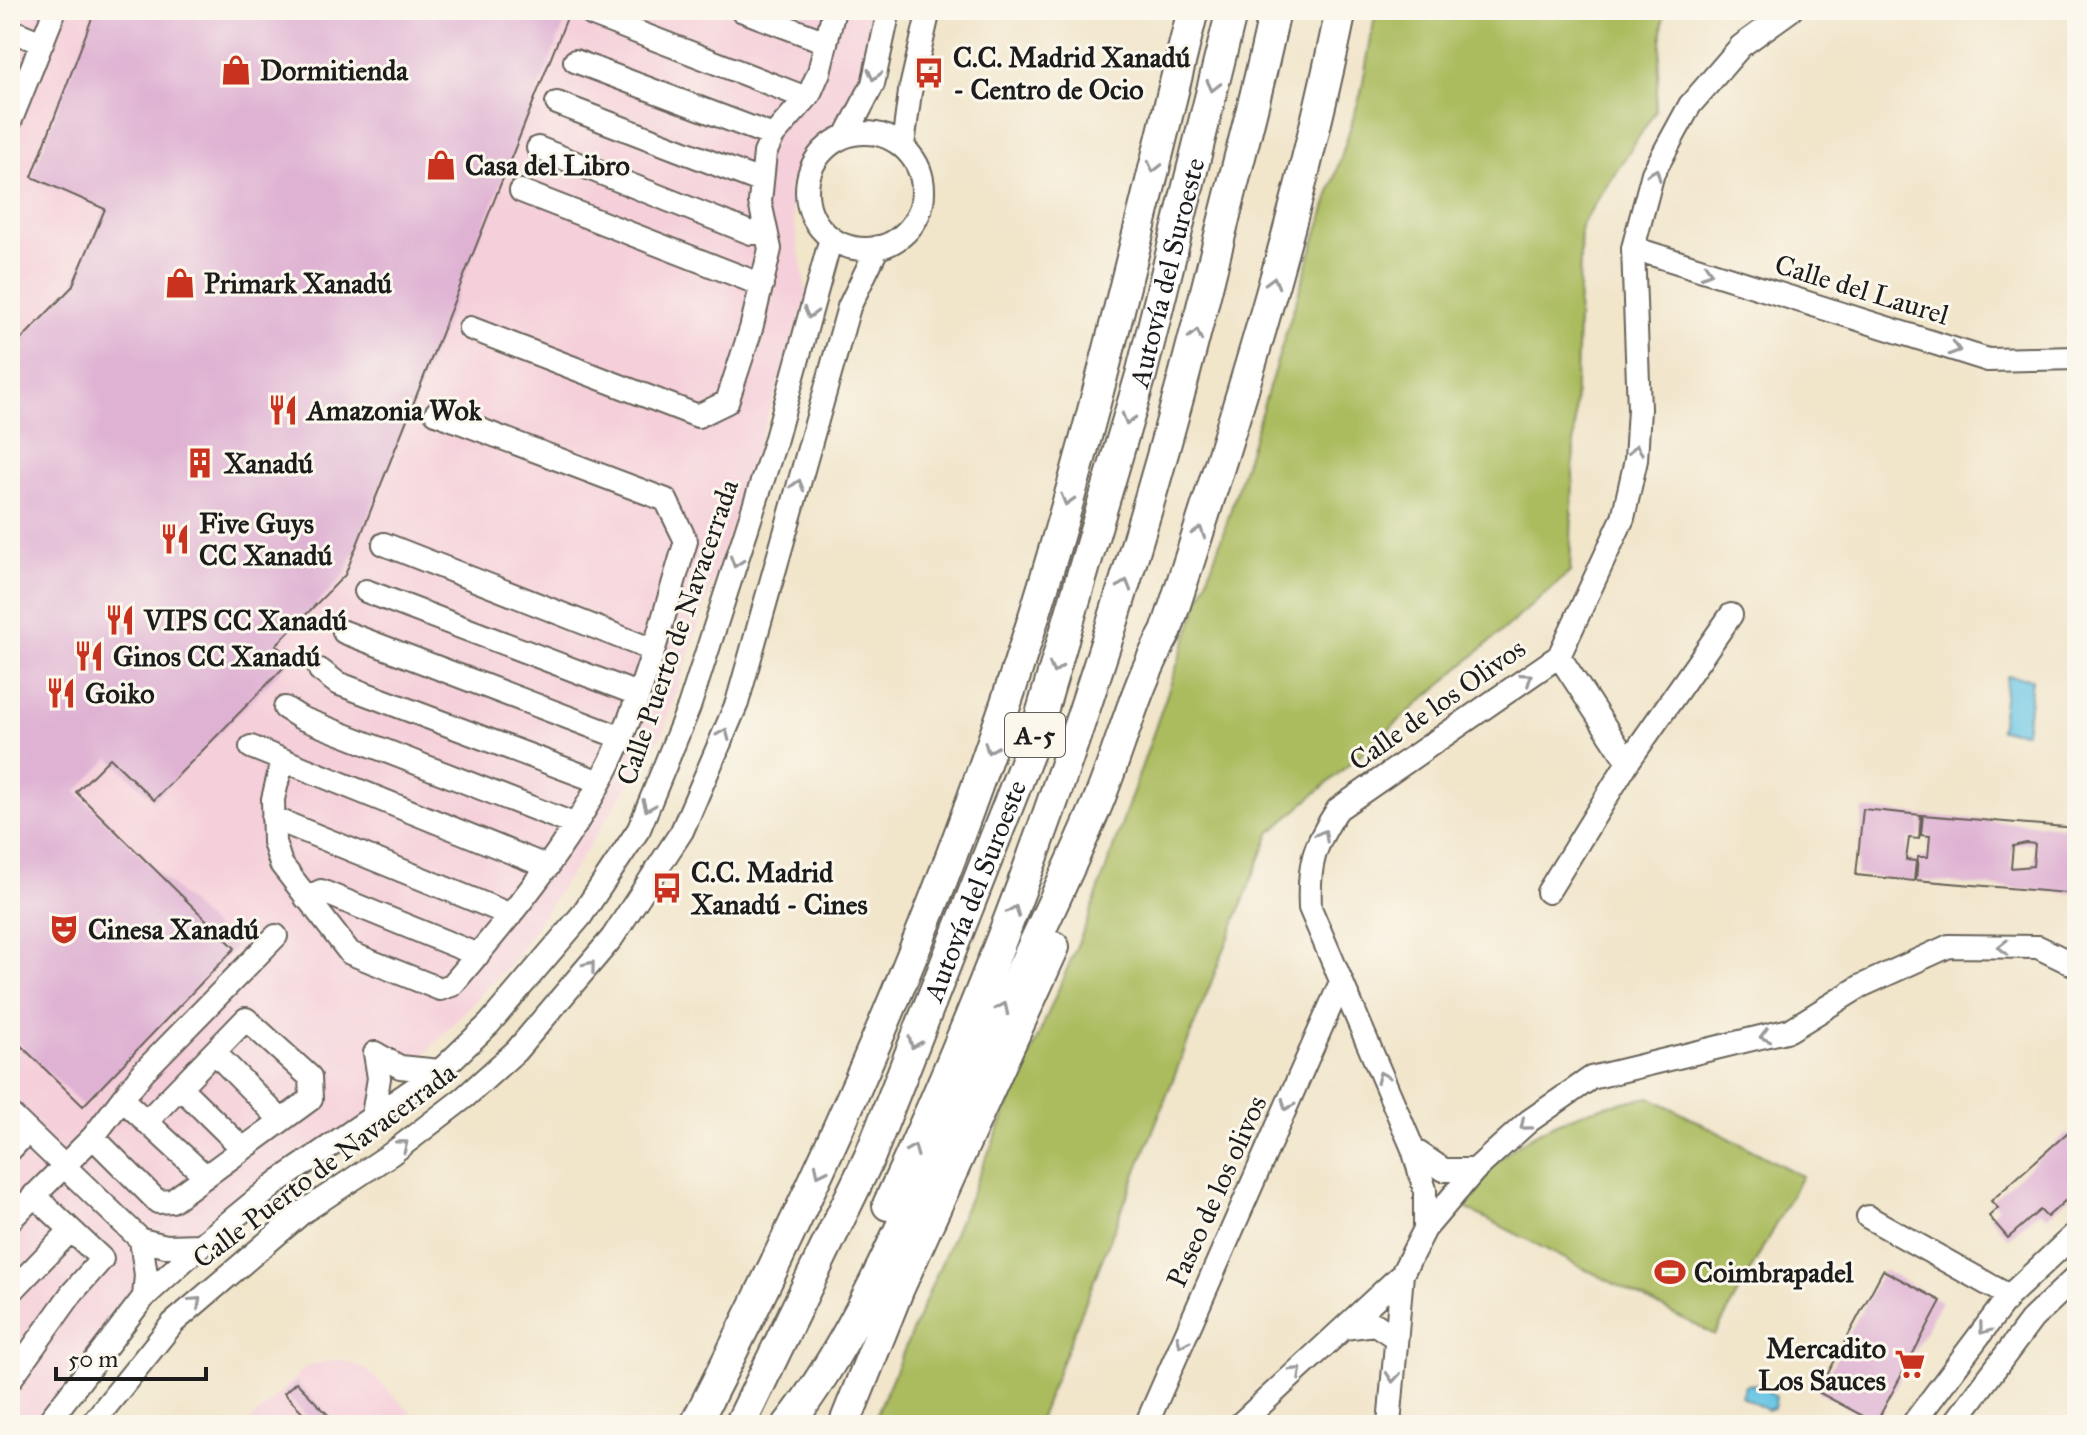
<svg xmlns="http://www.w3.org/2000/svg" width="2087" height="1435" font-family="'IM FELL Great Primer',serif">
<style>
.built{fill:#f5cfda}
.green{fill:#abbc5f;stroke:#646c3e;stroke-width:2}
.water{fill:#66c5e4;stroke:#417080;stroke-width:2}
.building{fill:#dfb2d3;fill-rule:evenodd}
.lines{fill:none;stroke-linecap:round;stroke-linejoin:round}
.minor-casing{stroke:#676259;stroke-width:26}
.highway-casing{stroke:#676259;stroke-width:34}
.minor{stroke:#fff;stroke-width:22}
.highway{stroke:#fff;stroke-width:30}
.oneway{stroke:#999}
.labels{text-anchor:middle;stroke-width:6;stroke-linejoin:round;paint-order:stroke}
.shield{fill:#fbf7ec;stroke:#5f5e5a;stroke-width:2}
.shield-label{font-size:26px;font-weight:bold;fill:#1c1c1c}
.poi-label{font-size:28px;font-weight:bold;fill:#1c1c1c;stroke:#fbf7ec;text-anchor:start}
.street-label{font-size:28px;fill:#1c1c1c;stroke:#fbf7ec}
</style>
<rect width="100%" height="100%" fill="#fbf7ec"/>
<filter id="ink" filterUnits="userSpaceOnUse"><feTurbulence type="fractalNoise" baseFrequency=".0125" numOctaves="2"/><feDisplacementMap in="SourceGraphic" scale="16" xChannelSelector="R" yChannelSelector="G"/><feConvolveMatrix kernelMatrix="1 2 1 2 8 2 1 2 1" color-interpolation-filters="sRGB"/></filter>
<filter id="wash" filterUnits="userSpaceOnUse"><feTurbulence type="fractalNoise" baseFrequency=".006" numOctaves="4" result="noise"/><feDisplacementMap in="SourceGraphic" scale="32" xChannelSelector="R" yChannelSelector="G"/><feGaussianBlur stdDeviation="1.8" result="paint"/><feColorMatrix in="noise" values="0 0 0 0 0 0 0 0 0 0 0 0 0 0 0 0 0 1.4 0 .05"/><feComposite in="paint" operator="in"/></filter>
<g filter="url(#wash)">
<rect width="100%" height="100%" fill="#f1e5ca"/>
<path class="built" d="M10 10H872L856 92 788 186 807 297 663 733 515 958 368 1115 121 1315 34 1425H10Z
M339 1359 365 1368 424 1425H247L307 1366Z"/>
<path class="green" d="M1376 10H1664L1655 112 1581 225 1570 572 1270 833 1037 1425H872L1088 920 1225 528 1361 93Z
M1650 1097 1802 1176 1715 1335 1465 1208C1476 1192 1487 1170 1502 1157 1547 1120 1594 1106 1650 1097Z"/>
<path class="water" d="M2007 676 2032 679 2026 732 2000 730Z
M1760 1384 1776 1397 1774 1408 1767 1410 1741 1396 1745 1385Z"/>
<g id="blocks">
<path class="building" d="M95 10H570L345 575 276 645 291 660 154 800 110 758 76 792 235 948 83 1106 10 1035V351L72 287 105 209 32 177Z
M1863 809 1921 815 1919 839 1909 838 1906 860 1916 861 1914 881 1856 875Z
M1923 815 2077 828V894L1916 880 1918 857H1928L1930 836 1921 835ZM2026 843 2035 844 2033 866 2011 868 2013 846Z
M2067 1133 2077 1144V1190L2047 1217 2040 1210 2008 1238 1989 1216 1998 1208 1991 1201Z
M1883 1270 1941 1301 1876 1423 1818 1392Z
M296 1382 338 1425H315L284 1393Z"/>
</g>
</g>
<g filter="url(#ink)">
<use href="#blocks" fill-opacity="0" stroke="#676259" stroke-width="2"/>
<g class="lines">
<g class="minor-casing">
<path id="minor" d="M741 10 826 42
M593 15 796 94 804 101
M10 30 42 43
M575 61 773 136
M557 103 760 181
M10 122 55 10
M807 191a58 58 0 1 1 116 0a58 58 0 1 1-116 0Z
M846 136 873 84 889 10
M903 145 910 92 929 10
M538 148 751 233H766
M521 191 762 285
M1633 248 1988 360 2077 358
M470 328 698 416 727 402 751 329 770 249 760 202 765 153 773 136 809 95 819 72 834 10
M384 544 653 650
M366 591 637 694
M344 632 622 738
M1559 656 1628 762
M320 670 337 683 600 782
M285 708 301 718 576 825
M251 747 548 867
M282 762 273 799 274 842 281 864 350 953 440 989 452 985C517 909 581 832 621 739 649 675 666 607 686 541L666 500 436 413
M273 818 511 915
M1548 892 1628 762 1731 615
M306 898 321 891 478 955
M214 1052 281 1120
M375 1053 400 1067 440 1071
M180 1087 242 1148
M122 1099 203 1174
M10 1114 141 1240 166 1246 201 1245
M372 1121 379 1078 375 1053
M93 1137 158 1202 172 1201 311 1099 310 1077 246 1019 146 1122
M1413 1149 1444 1170H1475L1529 1121 1591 1078 1790 1030 1861 986 1949 946 2038 947 2077 966
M10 1150 27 1132
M1868 1217 2009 1296
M10 1220 93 1137 143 1072 276 936
M1425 1229 1475 1170
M141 1240 146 1275 144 1297
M10 1293 71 1230
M1344 1328 1375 1324 1396 1338
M10 1380 72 1293 102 1259 34 1195
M46 1425 144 1297 201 1245 279 1181 440 1071 489 1024 581 916 639 829 689 707 775 442 831 238
M91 1425 173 1323 303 1212 391 1154 465 1097 516 1051 612 938 682 831 737 703 849 307 878 247
M1146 1425 1341 982
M1239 1425 1402 1274
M1389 1425 1402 1274 1425 1229V1190L1413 1149 1310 908C1308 864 1314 845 1338 809L1559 656 1623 518 1636 460 1639 409 1633 248 1653 173 1690 105 1741 46 1791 10
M1912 1425 2009 1296 2077 1232
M1953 1425 2033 1318 2077 1276"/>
</g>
<g class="highway-casing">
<g id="highway">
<path d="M888 1205C1034 893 1140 565 1221 231 1239 158 1260 84 1275 10"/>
<path d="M695 1425C810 1201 914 971 996 732 1078 497 1133 252 1193 10"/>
<path id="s1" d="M740 1425 870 1156 1033 742 1141 375 1232 10"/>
<path d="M788 1425C853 1341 895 1239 940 1142 993 1031 1047 920 1096 807 1120 750 1135 686 1166 632 1233 428 1298 221 1341 10"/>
<path d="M844 1425 899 1288 1054 947"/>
</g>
</g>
<use href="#minor" class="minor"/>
<use href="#highway" class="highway"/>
</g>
<defs><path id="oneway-chevron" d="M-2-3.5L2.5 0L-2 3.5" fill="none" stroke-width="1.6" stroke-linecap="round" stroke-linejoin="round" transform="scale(2)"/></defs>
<g class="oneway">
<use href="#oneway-chevron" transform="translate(874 75) rotate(104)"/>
<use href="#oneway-chevron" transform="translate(1213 86) rotate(104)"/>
<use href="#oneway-chevron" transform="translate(1154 167) rotate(104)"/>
<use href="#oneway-chevron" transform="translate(1655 174) rotate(-68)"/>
<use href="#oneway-chevron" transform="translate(1707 272) rotate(17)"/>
<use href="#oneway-chevron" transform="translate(1273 282) rotate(-75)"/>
<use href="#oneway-chevron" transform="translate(810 313) rotate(105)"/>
<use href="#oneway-chevron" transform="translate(1196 335) rotate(-76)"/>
<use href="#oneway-chevron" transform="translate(1955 349) rotate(17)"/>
<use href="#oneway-chevron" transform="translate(1128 419) rotate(106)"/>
<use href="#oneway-chevron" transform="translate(1636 450) rotate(-85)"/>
<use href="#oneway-chevron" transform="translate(798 485) rotate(-74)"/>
<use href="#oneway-chevron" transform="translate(1067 500) rotate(106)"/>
<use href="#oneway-chevron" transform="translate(1199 532) rotate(-72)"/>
<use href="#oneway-chevron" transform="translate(736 562) rotate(108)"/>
<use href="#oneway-chevron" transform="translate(1125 585) rotate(-74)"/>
<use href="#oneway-chevron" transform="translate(1055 668) rotate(106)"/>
<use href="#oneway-chevron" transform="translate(1527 678) rotate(-35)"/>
<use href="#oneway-chevron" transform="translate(724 734) rotate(-67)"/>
<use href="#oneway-chevron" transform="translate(990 748) rotate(111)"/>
<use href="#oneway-chevron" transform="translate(648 806) rotate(113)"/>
<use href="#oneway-chevron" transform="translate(1323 835) rotate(-61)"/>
<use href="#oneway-chevron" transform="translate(1014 911) rotate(-68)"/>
<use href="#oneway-chevron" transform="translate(2003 947) rotate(-179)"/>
<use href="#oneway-chevron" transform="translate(590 966) rotate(-51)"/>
<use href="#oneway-chevron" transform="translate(1003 1008) rotate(-65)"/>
<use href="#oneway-chevron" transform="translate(1765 1036) rotate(166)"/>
<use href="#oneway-chevron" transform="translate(914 1043) rotate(112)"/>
<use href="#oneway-chevron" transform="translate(1382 1077) rotate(-113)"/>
<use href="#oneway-chevron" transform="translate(1287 1105) rotate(114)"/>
<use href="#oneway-chevron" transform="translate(1525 1125) rotate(140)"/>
<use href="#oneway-chevron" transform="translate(403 1145) rotate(-38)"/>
<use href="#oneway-chevron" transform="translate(913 1150) rotate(-67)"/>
<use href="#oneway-chevron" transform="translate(820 1171) rotate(116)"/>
<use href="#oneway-chevron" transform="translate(196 1302) rotate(-42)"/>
<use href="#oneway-chevron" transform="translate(1984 1329) rotate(127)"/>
<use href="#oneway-chevron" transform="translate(1182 1342) rotate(114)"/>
<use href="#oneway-chevron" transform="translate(1297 1372) rotate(-43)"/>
<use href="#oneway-chevron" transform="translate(1393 1377) rotate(94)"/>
</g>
</g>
<defs>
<g id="shop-bare" transform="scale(2.4)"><path d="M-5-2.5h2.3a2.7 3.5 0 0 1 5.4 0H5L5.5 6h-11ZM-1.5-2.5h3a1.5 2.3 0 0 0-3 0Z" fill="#c8321e" stroke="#fbf7ec" stroke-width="2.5" paint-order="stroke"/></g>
<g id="bus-bare" transform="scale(2.4)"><path d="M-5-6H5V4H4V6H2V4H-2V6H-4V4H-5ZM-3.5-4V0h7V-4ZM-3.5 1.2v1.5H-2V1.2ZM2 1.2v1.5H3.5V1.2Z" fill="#c8321e" stroke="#fbf7ec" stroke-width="2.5" paint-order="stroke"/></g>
<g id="restaurant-bare" transform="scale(2.4)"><path d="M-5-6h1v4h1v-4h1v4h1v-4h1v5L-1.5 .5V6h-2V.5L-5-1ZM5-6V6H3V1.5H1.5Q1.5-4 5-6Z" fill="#c8321e" stroke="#fbf7ec" stroke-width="2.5" paint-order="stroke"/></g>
<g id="building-bare" transform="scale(2.4)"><path d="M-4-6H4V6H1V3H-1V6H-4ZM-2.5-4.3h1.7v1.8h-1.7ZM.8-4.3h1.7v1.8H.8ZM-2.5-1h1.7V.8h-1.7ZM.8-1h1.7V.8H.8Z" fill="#c8321e" stroke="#fbf7ec" stroke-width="2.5" paint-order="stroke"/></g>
<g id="theatre-bare" transform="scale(2.4)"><path d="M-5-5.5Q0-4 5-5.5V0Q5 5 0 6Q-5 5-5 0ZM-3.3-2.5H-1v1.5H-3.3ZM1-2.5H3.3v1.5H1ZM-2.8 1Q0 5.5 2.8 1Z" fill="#c8321e" stroke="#fbf7ec" stroke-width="2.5" paint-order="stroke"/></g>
<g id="stadium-bare" transform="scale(2.4)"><path d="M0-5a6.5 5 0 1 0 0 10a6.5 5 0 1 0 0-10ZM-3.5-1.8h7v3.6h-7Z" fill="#c8321e" stroke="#fbf7ec" stroke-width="2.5" paint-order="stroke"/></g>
<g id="supermarket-bare" transform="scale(2.4)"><path d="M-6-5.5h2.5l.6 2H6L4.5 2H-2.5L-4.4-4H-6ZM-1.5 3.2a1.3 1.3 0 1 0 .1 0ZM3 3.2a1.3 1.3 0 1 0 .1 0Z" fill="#c8321e" stroke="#fbf7ec" stroke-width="2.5" paint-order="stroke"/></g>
</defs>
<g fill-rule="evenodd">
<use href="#shop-bare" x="236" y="70"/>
<use href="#bus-bare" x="929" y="73"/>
<use href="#shop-bare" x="441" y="165"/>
<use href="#shop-bare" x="180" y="283"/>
<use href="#restaurant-bare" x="283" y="410"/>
<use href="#building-bare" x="200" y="463"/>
<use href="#restaurant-bare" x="175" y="539"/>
<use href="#restaurant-bare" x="120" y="620"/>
<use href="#restaurant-bare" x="89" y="656"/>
<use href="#restaurant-bare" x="61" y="693"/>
<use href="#bus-bare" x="667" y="888"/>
<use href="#theatre-bare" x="64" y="929"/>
<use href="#stadium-bare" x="1670" y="1272"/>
<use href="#supermarket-bare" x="1910" y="1364"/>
</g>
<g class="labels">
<rect class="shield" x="1005" y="713" width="60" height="44" rx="6"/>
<g class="shield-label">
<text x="1035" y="744">A-5</text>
</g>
<g class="poi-label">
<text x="953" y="67">C.C. Madrid Xanadú<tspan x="953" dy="32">- Centro de Ocio</tspan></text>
<text x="260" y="80">Dormitienda</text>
<text x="465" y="175">Casa del Libro</text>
<text x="204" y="293">Primark Xanadú</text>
<text x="307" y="420">Amazonia Wok</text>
<text x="224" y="473">Xanadú</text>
<text x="199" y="533">Five Guys<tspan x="199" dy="32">CC Xanadú</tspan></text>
<text x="144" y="630">VIPS CC Xanadú</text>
<text x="113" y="666">Ginos CC Xanadú</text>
<text x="85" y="703">Goiko</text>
<text x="691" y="882">C.C. Madrid<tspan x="691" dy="32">Xanadú - Cines</tspan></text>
<text x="88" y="939">Cinesa Xanadú</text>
<text x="1694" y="1282">Coimbrapadel</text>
<text x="1886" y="1358" text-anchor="end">Mercadito<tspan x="1886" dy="32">Los Sauces</tspan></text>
</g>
<g class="street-label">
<text dy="10" stroke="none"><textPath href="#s1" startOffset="1232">Autovía del Suroeste</textPath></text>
<text transform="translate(1862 289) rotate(17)" y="10">Calle del Laurel</text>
<text transform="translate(677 632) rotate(-71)" y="10">Calle Puerto de Navacerrada</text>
<text transform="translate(1437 704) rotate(-35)" y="10">Calle de los Olivos</text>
<text dy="10" stroke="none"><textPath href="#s1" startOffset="584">Autovía del Suroeste</textPath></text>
<text transform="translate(324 1165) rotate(-37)" y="10">Calle Puerto de Navacerrada</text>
<text transform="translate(1216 1191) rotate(-66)" y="10">Paseo de los olivos</text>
</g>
</g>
<rect width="2087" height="1435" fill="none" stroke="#fbf7ec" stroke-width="40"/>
<path d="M56 1367v12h150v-12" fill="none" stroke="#1c1c1c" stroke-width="4"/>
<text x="68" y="1367" font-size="24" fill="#1c1c1c" stroke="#fbf7ec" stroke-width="6" paint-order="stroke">50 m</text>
</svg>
